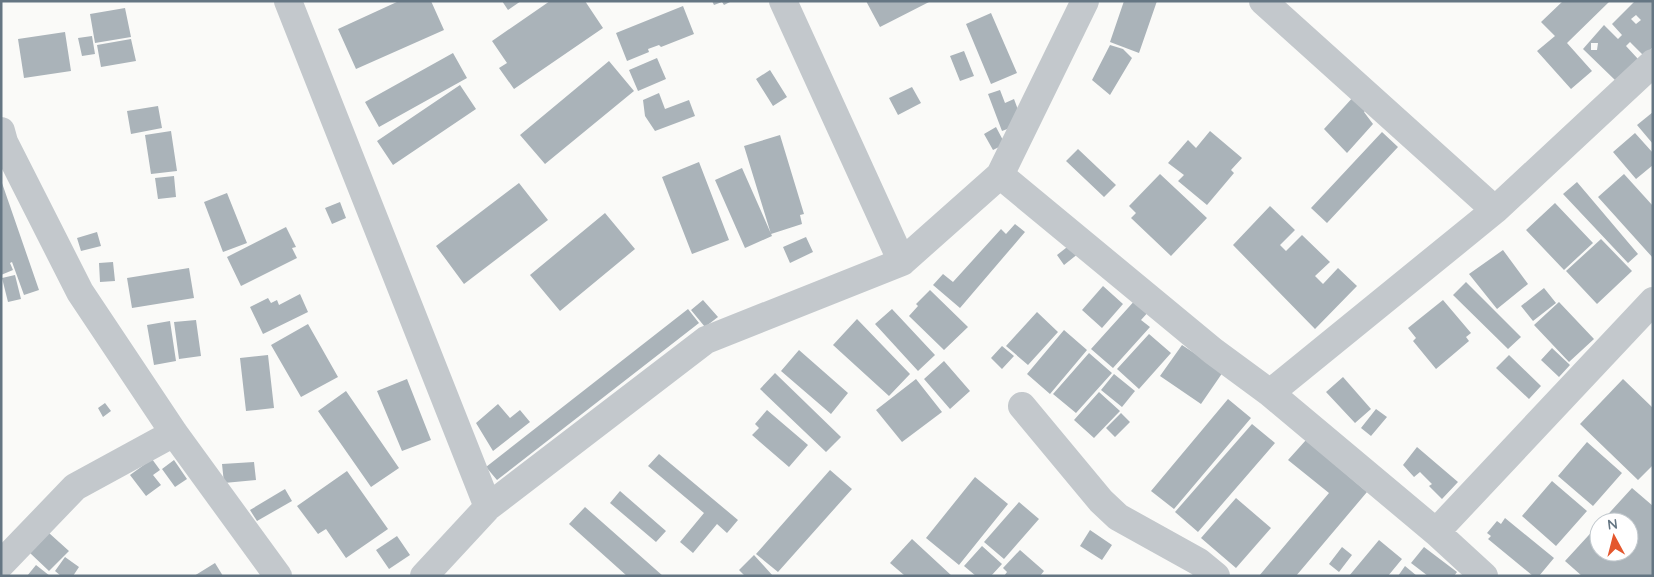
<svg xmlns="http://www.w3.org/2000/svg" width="1654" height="577" font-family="Quicksand,sans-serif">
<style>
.building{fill:#aab3b9;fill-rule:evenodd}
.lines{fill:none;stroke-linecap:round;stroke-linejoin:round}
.minor{stroke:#c3c8cc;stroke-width:28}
</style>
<rect width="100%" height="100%" fill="#fafaf8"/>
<path class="building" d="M399 1H431L444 30 356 69 338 29Z
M502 1H521L508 10Z
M550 1H585L603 28 514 89 499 68 507 63 492 41Z
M712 1H732L724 5 722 2 714 5Z
M866 1H931L880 27Z
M1124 1H1157L1139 53 1110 42Z
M1563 1H1610L1567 43 1592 71 1571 89 1537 51 1555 36 1541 22Z
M1635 1H1653V47L1644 56 1630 42 1626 46 1638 59 1616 81 1583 49 1604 25 1618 39 1622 35 1612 24ZM1636 15 1641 20 1636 24 1631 19ZM1591 43H1598L1597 50H1591Z
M683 6 694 34 661 47 659 45 648 49 649 52 627 61 616 33Z
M125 8 131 37 95 43 90 14Z
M991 13 1017 73 991 84 966 24Z
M65 32 71 71 24 78 18 39Z
M92 36 95 54 82 56 78 38Z
M131 39 136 61 101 67 97 45Z
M1110 45 1123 49 1132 58 1110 95 1092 80Z
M964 51 974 76 960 81 950 56Z
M453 53 467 78 379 127 365 102Z
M657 58 666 79 638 91 629 70Z
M609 61 634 91 545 164 520 135Z
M770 70 787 97 773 106 756 79Z
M460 85 476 109 393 165 377 141Z
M912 87 921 103 898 115 889 98Z
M1000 90 1005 103 1014 99 1023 123 1002 131 988 94Z
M659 93 665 109 689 100 695 116 655 131 645 116 643 100Z
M1355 95 1368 108 1364 112 1373 124 1347 153 1324 129Z
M158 106 162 128 131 134 127 111Z
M1653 112V144L1637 125Z
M996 127 1005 144 993 150 984 134Z
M171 131 177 171 151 174 145 135Z
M1210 131 1242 158 1231 170 1234 173 1207 205 1178 181 1184 175 1168 163 1188 140 1196 148Z
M1382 132 1398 147 1327 223 1311 208Z
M1635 133 1653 153V165L1636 179 1613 152Z
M780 135 804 214 800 215 802 224 771 234 744 146Z
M1078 149 1116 185 1104 197 1066 161Z
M699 162 729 240 692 254 662 177Z
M742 168 772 236 745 248 715 180Z
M1160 174 1207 218 1171 256 1131 218 1136 213 1129 206Z
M1624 174 1653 206V258L1598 197Z
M174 176 176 197 158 199 155 178Z
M1577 182 1638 254 1628 263 1563 194Z
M2 183 39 290 24 295 12 262 10 263 13 270 1 275Z
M519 183 548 220 464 284 436 246Z
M227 193 247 243 223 252 204 202Z
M340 202 346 218 332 224 325 208Z
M1555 203 1593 243 1564 270 1526 230Z
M1270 206 1295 230 1280 245 1286 251 1302 235 1330 262 1315 276 1323 284 1338 268 1357 286 1315 329 1233 245Z
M605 213 635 249 560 311 530 275Z
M1015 224 1025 232 960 308 933 285 943 274 953 282 1001 229 1006 234Z
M286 227 296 247 292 248 297 258 241 286 227 257Z
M97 232 101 246 81 251 77 238Z
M806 237 813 252 790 263 783 247Z
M1601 239 1632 271 1597 304 1566 271Z
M1071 244 1079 253 1064 265 1057 255Z
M1503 250 1528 284 1497 309 1469 274Z
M113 262 115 281 100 282 99 263Z
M189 268 194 298 132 308 127 278Z
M15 275 21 299 8 302 2 278Z
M1466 282 1521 337 1508 349 1453 295Z
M1103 286 1123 304 1102 328 1082 310Z
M1544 288 1556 303 1533 321 1521 306Z
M930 290 968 327 944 350 909 316 918 306 916 304Z
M300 294 308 312 263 334 250 307 268 298 271 303 277 300 279 305Z
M1137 298 1150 310 1141 320 1150 327 1113 368 1091 349Z
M703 300 718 317 705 327 691 310Z
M1443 300 1471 333 1466 337 1469 341 1436 369 1413 341 1416 338 1408 328Z
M1559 302 1594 339 1569 362 1534 325Z
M688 309 699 323 497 480 486 467Z
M892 309 935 355 918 371 875 324Z
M1037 312 1058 332 1028 365 1006 346Z
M857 319 910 374 889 396 833 345Z
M196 320 201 356 179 359 174 322Z
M170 321 176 361 154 365 147 325Z
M308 324 338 377 301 397 271 345Z
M1064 330 1087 350 1050 394 1027 374Z
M1149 334 1171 353 1139 389 1117 369Z
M1182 345 1223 372 1201 404 1160 376Z
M1002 346 1014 356 1002 369 991 358Z
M1552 348 1570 365 1559 377 1541 360Z
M799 350 848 393 831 414 781 371Z
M1089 353 1112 373 1076 413 1053 394Z
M268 355 274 408 246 411 240 358Z
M1509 355 1541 386 1529 399 1496 368Z
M944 361 970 391 950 409 924 379Z
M775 373 841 437 826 452 760 389Z
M1114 374 1135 391 1122 407 1101 390Z
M1343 377 1371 409 1355 423 1326 392Z
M407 379 431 440 402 451 377 391Z
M916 379 942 412 902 442 876 410Z
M1623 379 1653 408V465L1638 480 1580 424Z
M346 391 399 468 371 487 318 411Z
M1099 392 1120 411 1094 438 1074 420Z
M1228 399 1251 418 1174 509 1151 491Z
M105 403 111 411 103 417 98 408Z
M498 404 510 418 520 410 530 422 493 451 476 423Z
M1376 409 1387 417 1371 436 1361 428Z
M767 410 808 445 789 467 752 435 759 428 755 424Z
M1121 413 1130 422 1115 437 1106 428Z
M1252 424 1275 443 1198 532 1175 512Z
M1306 440 1367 492 1296 576H1259L1329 493 1288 460Z
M1587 442 1622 473 1593 506 1558 476Z
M1417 447 1458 482 1442 499 1429 486 1432 484 1420 472 1414 477 1403 465Z
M659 454 738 520 727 533 717 524 693 553 680 542 704 513 648 466Z
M152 459 160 470 153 475 161 485 146 496 130 475Z
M174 460 187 479 175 487 162 469Z
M254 462 256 480 224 483 222 464Z
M830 470 852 489 778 572 756 554Z
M347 471 388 529 346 558 326 529 318 534 297 506Z
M975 477 1008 504 959 565 926 538Z
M1552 481 1587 511 1556 546 1522 516Z
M1632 488 1653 506V576H1582L1565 561 1599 524V552H1629V522H1601Z
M285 489 292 501 257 521 250 510Z
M620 491 666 531 656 542 610 503Z
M1236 498 1271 528 1236 568 1201 538Z
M1019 502 1039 519 1004 559 984 542Z
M585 507 663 576H627L569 524Z
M1505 518 1554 558 1539 576H1533L1488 539 1491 536 1487 533 1497 521 1501 524Z
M1090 530 1112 545 1102 560 1080 546Z
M49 533 69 551 49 571 30 553Z
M397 536 410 555 389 569 376 550Z
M912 539 952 576H903L904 575 890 563Z
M1379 540 1402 559 1388 576H1349Z
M982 546 1002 564 991 576H976L964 566Z
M1342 547 1352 555 1339 572 1329 564Z
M1424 547 1457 572 1454 576H1428L1411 563Z
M1020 550 1044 571 1040 576H1004L1007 572 1003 568Z
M754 555 773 576H745L739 570Z
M65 557 79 567 73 576H61L55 571Z
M215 563 223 576H194Z
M36 565 50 576H27Z
M1405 566 1417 576H1398Z"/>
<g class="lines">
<path class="minor" d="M288 1 488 507
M783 1 902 262
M1263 1 1495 210
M1 131 4 142 80 292 174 433 278 576
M1000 175 1213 351 1270 393 1436 532 1484 576
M1270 393 1495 210 1653 63
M1022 406 1101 501 1118 517 1199 562 1216 576
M1436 532 1653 301
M1 564 75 487 174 433
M424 576 488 507 706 340 902 262 1000 175 1085 1"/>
</g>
<rect width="1654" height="577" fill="none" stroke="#657683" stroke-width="5"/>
<g transform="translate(1614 537) rotate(353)"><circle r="24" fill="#ffffff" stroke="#c1c8cd"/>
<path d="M0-4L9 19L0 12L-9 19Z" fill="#e4572e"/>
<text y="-8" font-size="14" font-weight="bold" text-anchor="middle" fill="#657683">N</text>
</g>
</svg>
